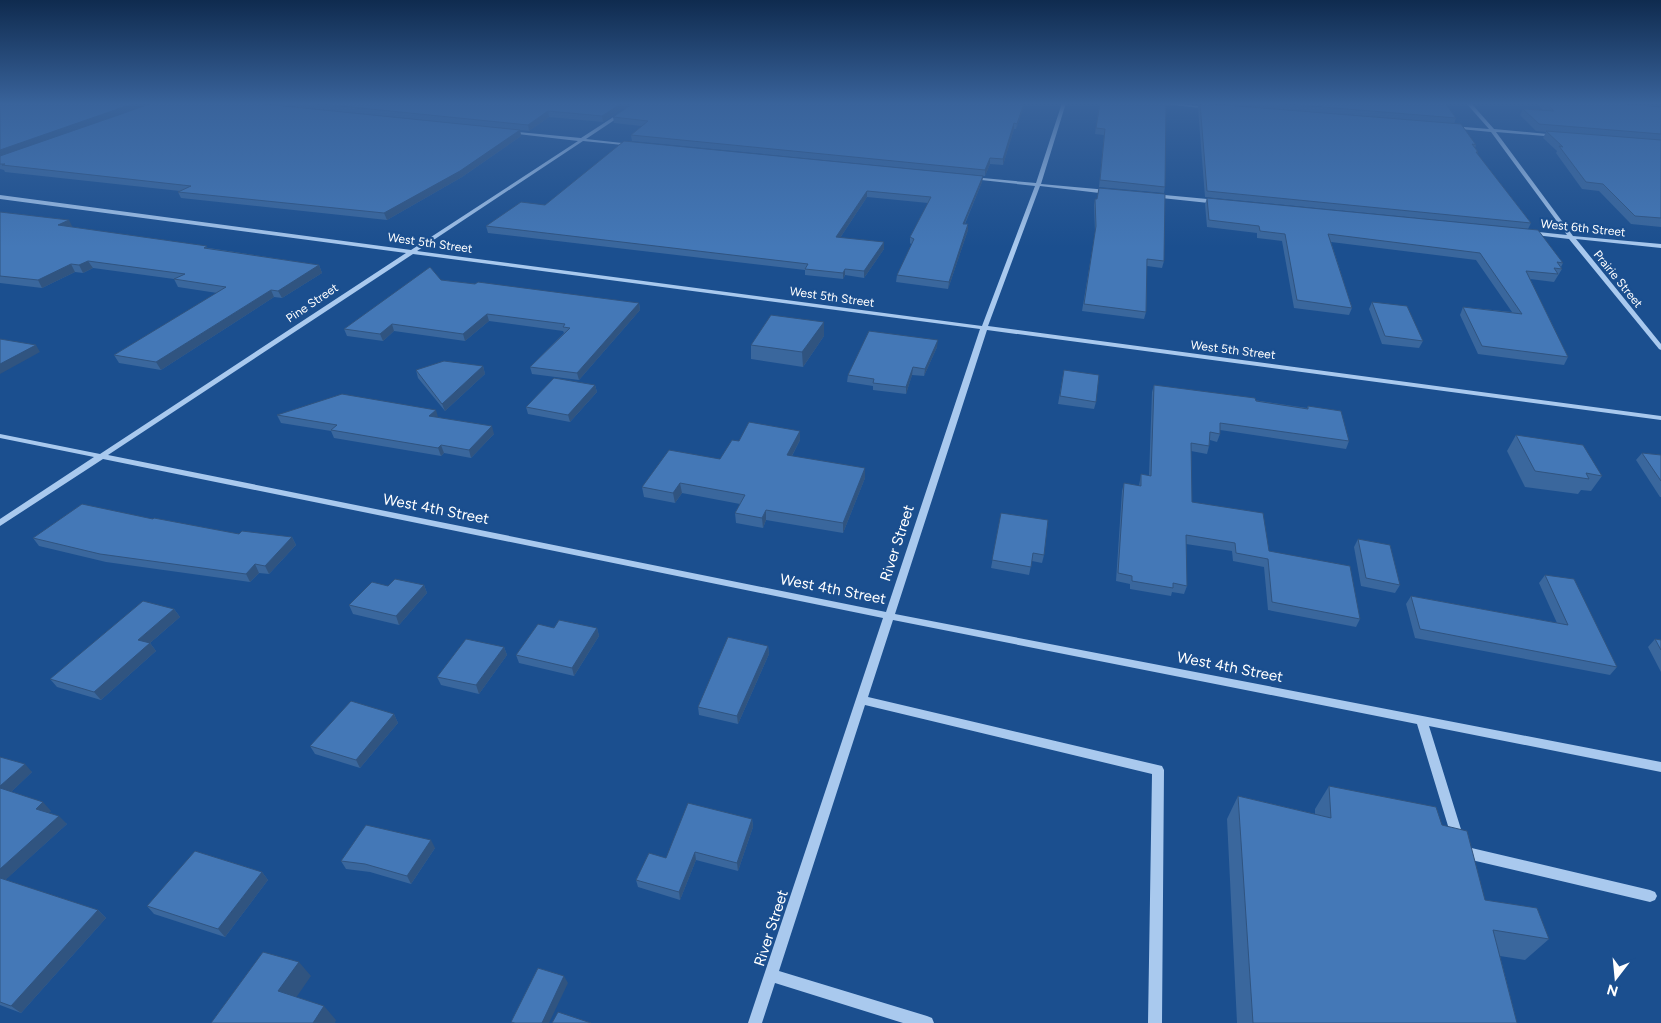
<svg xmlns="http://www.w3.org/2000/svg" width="1661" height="1023" font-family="Figtree,sans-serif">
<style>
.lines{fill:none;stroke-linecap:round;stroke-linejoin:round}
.minor{fill:#a9c9ee;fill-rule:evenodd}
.wall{fill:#3a679d}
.shaded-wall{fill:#305480}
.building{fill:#4478b7;stroke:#305480}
.labels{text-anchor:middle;stroke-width:4.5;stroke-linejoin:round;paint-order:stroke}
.far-street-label{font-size:12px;fill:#fff;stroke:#1b4f8f}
.street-label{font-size:15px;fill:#fff;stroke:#1b4f8f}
</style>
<rect width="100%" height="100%" fill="#1b4f8f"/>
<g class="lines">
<path class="minor" d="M635 103H640L586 139 631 144H633V146L583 141 417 251 982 326 1035 186 972 179 970 178 972 177 1036 183 1062 103H1066L1041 184 1108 190 1111 192 1108 194 1040 186 988 326 1661 416V420L987 330 895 614 1661 762V772L1429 726 1464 839 1462 843 1458 845 1454 843 1452 839 1417 724 893 620 868 697 1162 766 1164 770 1162 1023H1148L1152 774 865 705 779 971 927 1016 932 1018 934 1023H903L775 983 762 1023H748L883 618 103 459 0 526V519L94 457 0 438V434L100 454 406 253 0 199V195L411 250 578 141 509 133 507 131 581 138ZM413 254 980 329 886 612 108 455Z
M1155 103H1173L1212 108 1210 109Z
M1466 103H1471L1494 129 1558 135 1556 137 1496 132 1573 236 1661 244V248L1576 239 1661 344V350L1659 349 1569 239 1527 234V232L1529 231 1567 235 1491 132 1450 128 1452 126 1489 129Z
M1154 194 1218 200 1221 202 1218 204 1152 197 1151 196Z
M1463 846 1650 890 1655 892 1657 896 1655 900 1650 902 1463 858 1459 856 1457 852 1459 848Z"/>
</g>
<path class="wall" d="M0 103 520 130 521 136 462 177 387 220 181 198 178 192 180 191 5 172 4 170 0 169Z
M257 103H631L603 122 549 117 529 131Z
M634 103H1025L1016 129H1014L1003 165 990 164 985 176 632 141 631 135 642 126 614 123 613 117Z
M1099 103H1172L1171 106H1166L1165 187 1164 193 1099 187 1104 135 1095 134Z
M1199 103H1445L1456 118 1454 124 1476 145 1475 148 1478 152 1477 154 1531 223 1528 229 1205 197 1198 108Z
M1538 103H1615L1661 107V227L1631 224 1599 191 1582 189 1556 153 1557 151 1543 138 1546 132 1536 131 1520 115 1523 109 1543 110 1537 104Z
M983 176 982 182 965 224H968V230L948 289 896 282 897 275 912 245 910 243V237L928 203 867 197 840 238 884 242V249L864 278 845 275 843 279 805 275V270L488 233 486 226 545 205Z
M1099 188 1164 261 1162 268 1147 266 1146 312 1144 319 1082 311 1095 233 1094 205 1095 199H1097Z
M1207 198 1563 263 1561 267 1562 269 1554 282 1530 279 1568 357 1564 365 1478 354 1460 315 1463 307 1512 312 1476 260 1331 242 1352 308 1349 315 1294 308 1282 241 1257 238V233L1207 227 1205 204Z
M0 212 73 227 319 265 322 273 282 298 274 297 161 370 119 363 114 355 217 293 178 287 174 279 93 268 83 273 75 272 42 288 0 283Z
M441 280 639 303 640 310 579 380 532 374 530 367 564 333 563 331 489 321 465 341 394 331 383 341 347 336 344 329Z
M1372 302 1423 341 1419 348 1382 344 1369 309Z
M824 336 803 367 751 359V345Z
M937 347 924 376 912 375 906 394 873 390V386L847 382 848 375Z
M483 366 485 374 445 411 418 378 416 370Z
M1064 370 1096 402 1094 409 1058 404Z
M595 385 597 392 570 422 528 414 526 407Z
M1154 385 1307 408 1308 406 1349 441 1346 449 1220 430V434L1217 442 1210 440 1209 446 1207 454 1191 451 1192 502 1269 551 1360 619 1356 627 1268 610 1264 567 1233 561 1232 551 1186 544 1187 586 1184 594 1172 592 1171 596 1130 589V584L1116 581 1122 491 1124 483 1139 486 1141 474 1149 476 1152 392Z
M277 415 438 417 494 434 471 458 444 453 441 456 334 438 331 431 281 423Z
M1516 435 1602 476 1591 491 1581 490 1578 494 1525 487 1507 451Z
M800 440 792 456 865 478 843 533 766 520 763 528 736 523 735 513 740 504 682 493 675 503 644 497 642 487 720 459 739 441Z
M1642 453 1661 455V497H1660L1636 460Z
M1001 513 1044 555 1042 563 1032 561 1029 575 991 568Z
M153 519 239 534 292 537 296 545 269 574 259 573 250 582 106 562 39 546 33 538Z
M1358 539 1400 585 1395 593 1361 586 1354 547Z
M1545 575 1617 667 1610 675 1415 638 1406 604 1411 596 1557 623 1539 583Z
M424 585 427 593 399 625 353 614 349 605 388 586Z
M174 609 180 617 150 643 156 651 101 700 57 687 50 679Z
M554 628H597L599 636 574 676 519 663 516 655Z
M1655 639 1661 640V672L1648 647Z
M768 646 769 654 738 724 699 715 698 707Z
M504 647 507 655 479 694 441 685 437 677Z
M394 714 398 723 360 768 315 754 310 746Z
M0 757 32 772 11 792 51 811 48 813 67 824 5 880 98 910 106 918 21 1013 0 1005Z
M1329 786 1442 825 1485 900 1549 939 1525 960 1500 956 1517 1023H1237L1227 819 1238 796 1315 814V809Z
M752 819 753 827 738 871 696 860 680 900 638 887 636 880 666 858Z
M435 848 411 884 370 872 346 869 341 861Z
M262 872 268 880 225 937 154 914 147 906Z"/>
<path class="shaded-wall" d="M135 103H153L0 157V150Z
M622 103H631L603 122 602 116Z
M1024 103H1025L1016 129 1017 124Z
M548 111 549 117 529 131 528 125Z
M1014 123V129L1003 165V159Z
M520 130 521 136 462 177 387 220 384 213Z
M990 158V164L985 176V170Z
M983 176 982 182 962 230 963 224Z
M867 191V197L836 244V237Z
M69 220 73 228 58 225Z
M968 224V230L948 289 949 282Z
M884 242V249L864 278V271Z
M88 261 93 268 83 273 79 265Z
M71 264 75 272 42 288 38 280Z
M319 265 322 273 282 298 278 291Z
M845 269V275L843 279V273Z
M271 290 274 297 161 370 156 362Z
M639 303 640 310 579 380 577 373Z
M487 314 489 321 465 341 463 334Z
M824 322V336L803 367 802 352Z
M392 324 394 331 383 341 380 334Z
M938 340 937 347 924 376 925 369Z
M36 345 40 352 0 374V364Z
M483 366 485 374 445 411 442 404Z
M913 367 912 375 906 394V387Z
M595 385 597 392 570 422 568 415Z
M436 410 438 417 429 416Z
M492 426 494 434 471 458 469 450Z
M800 431V440L787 465V455Z
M441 445 444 453 441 456 438 448Z
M865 468V478L843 533V523Z
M680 483 682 493 675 503 673 493Z
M766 510V520L763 528 762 518Z
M292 537 296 545 269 574 265 566Z
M255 564 259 573 250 582 246 574Z
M424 585 427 593 399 625 396 616Z
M174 609 180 617 150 643 156 651 101 700 94 692 138 640Z
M597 628 599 636 574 676 572 668Z
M768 646 769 654 738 724 737 716Z
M504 647 507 655 479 694 476 685Z
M394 714 398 723 360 768 356 760Z
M25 764 32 772 7 796 0 789V786Z
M43 802 51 811 44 817 36 809Z
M59 816 67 824 1 884 0 883V869Z
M752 819 753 827 738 871 737 863Z
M431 840 435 848 411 884 407 876Z
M695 852 696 860 680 900 679 892Z
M262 872 268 880 225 937 218 929Z
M98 910 106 918 21 1013 11 1006Z
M299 962 311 976 291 1005 278 991Z
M564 976 568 983 549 1023H542Z
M324 1006 336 1020 335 1023H313Z"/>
<path class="building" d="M0 103H135L0 150Z
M153 103H254L520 130 460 171 384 213 178 192 191 186 2 165 5 164H0V156Z
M311 103H622L602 116 548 111 528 125Z
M634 103H1024L1017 124 1014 123 1003 159 990 158 985 170 631 135 648 121 613 117Z
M1100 103H1166L1165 187 1100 180 1105 129 1096 128Z
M1200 103 1461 124 1476 145 1472 144 1478 152H1476L1531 223 1207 191Z
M1274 103H1445L1456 118Z
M1546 103H1615L1661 107V134L1539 124 1523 109 1554 111Z
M1546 131 1661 140V218L1635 216 1603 184 1586 182 1559 146 1563 147Z
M624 141 983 176 963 224H968L949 282 897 275 914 239 910 237 931 197 867 191 836 237 884 242 864 271 845 269 843 273 805 269 808 264 486 226 521 202 545 205Z
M1099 188 1165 194 1164 261 1147 259 1146 312 1084 304 1096 226 1095 199H1097Z
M1207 198 1538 230 1563 263 1557 262 1562 269 1554 268 1558 274 1526 271 1568 357 1482 346 1463 307 1522 314 1480 253 1328 234 1352 308 1297 300 1285 234 1260 231 1259 226 1209 220Z
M0 212 69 220 58 225 207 246 204 248 319 265 278 291 271 290 156 362 114 355 226 287 174 279 185 274 88 261 79 265 71 264 38 280 0 276Z
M430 267 441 280 475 284 478 282 639 303 577 373 530 367 570 328 563 327 565 324 487 314 463 334 392 324 380 334 344 329Z
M1372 302 1407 306 1423 341 1385 336Z
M771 315 824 322 802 352 751 345Z
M869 331 938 340 925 369 913 367 906 387 873 383 874 379 848 375Z
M0 339 36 345 0 364Z
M444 361 483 366 442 404 416 370Z
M1064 370 1099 375 1096 402 1060 396Z
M554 378 595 385 568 415 526 407Z
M1154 385 1255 398 1256 401 1308 409V406L1341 411 1349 441 1220 423V434L1210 432 1209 446 1191 443 1192 502 1263 513 1269 551 1350 566 1360 619 1272 602 1268 559 1236 553 1235 543 1186 535 1187 586 1173 583V588L1132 581V576L1118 573 1124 483 1141 486V474L1151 476Z
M342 394 436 410 429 416 492 426 469 450 441 445 438 448 331 430 337 425 277 415Z
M749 422 800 431 787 455 865 468 843 523 766 510 762 518 735 513 745 495 680 483 673 493 642 487 669 450 720 459 732 440 739 441Z
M1516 435 1583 445 1602 476 1586 473 1589 479 1535 471Z
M1642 453 1661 455V481Z
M82 504 153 519 154 518 239 534 242 531 292 537 265 566 255 564 246 574 100 554 33 538Z
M1001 513 1048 520 1044 555 1033 553 1031 567 992 560Z
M1358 539 1390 545 1400 585 1366 578Z
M1545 575 1574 579 1617 667 1420 629 1411 596 1568 625Z
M395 579 424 585 396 616 349 605 372 582 388 586Z
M143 601 174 609 138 640 150 643 94 692 50 679Z
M559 620 597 628 572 668 516 655 538 624 554 628Z
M728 637 768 646 737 716 698 707Z
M466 639 504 647 476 685 437 677Z
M1655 639 1661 640V650Z
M351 701 394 714 356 760 310 746Z
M0 757 25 764 0 786Z
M1329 786 1436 807 1442 825 1467 831 1485 900 1537 908 1549 939 1493 930 1517 1023H1253L1238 796 1331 818Z
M0 788 43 802 36 809 59 816 0 869Z
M688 803 752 819 737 863 695 852 679 892 636 880 649 853 666 858Z
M366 825 431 840 407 876 365 864 341 861Z
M195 851 262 872 218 929 147 906Z
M0 878 98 910 11 1006 0 1002Z
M263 952 299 962 278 991 324 1006 313 1023H211Z
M538 968 564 976 542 1023H515L511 1022Z
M558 1012 591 1023H552Z"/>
<linearGradient id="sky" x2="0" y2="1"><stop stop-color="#0f2b4f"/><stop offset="0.42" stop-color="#39639b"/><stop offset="1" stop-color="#39639b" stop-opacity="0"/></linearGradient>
<rect width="1661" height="247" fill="url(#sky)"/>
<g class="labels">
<g class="far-street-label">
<text transform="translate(1583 228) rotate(6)" y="4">West 6th Street</text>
<text transform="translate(430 243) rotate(8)" y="4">West 5th Street</text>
<text transform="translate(1618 279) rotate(51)" y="4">Prairie Street</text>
<text transform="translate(832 297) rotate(8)" y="4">West 5th Street</text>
<text transform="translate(312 303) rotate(-34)" y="4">Pine Street</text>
<text transform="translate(1233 350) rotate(7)" y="4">West 5th Street</text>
</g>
<g class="street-label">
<text transform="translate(436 509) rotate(11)" y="5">West 4th Street</text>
<text transform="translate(897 543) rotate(-72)" y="5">River Street</text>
<text transform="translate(833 589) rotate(11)" y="5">West 4th Street</text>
<text transform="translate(1230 667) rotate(11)" y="5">West 4th Street</text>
<text transform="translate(771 928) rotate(-72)" y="5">River Street</text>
</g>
</g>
<g transform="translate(1616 978) rotate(196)" stroke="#1b4f8f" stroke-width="4" paint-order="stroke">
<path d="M0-4L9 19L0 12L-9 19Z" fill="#ffffff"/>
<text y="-8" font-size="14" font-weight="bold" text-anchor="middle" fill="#ffffff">N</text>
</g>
</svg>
